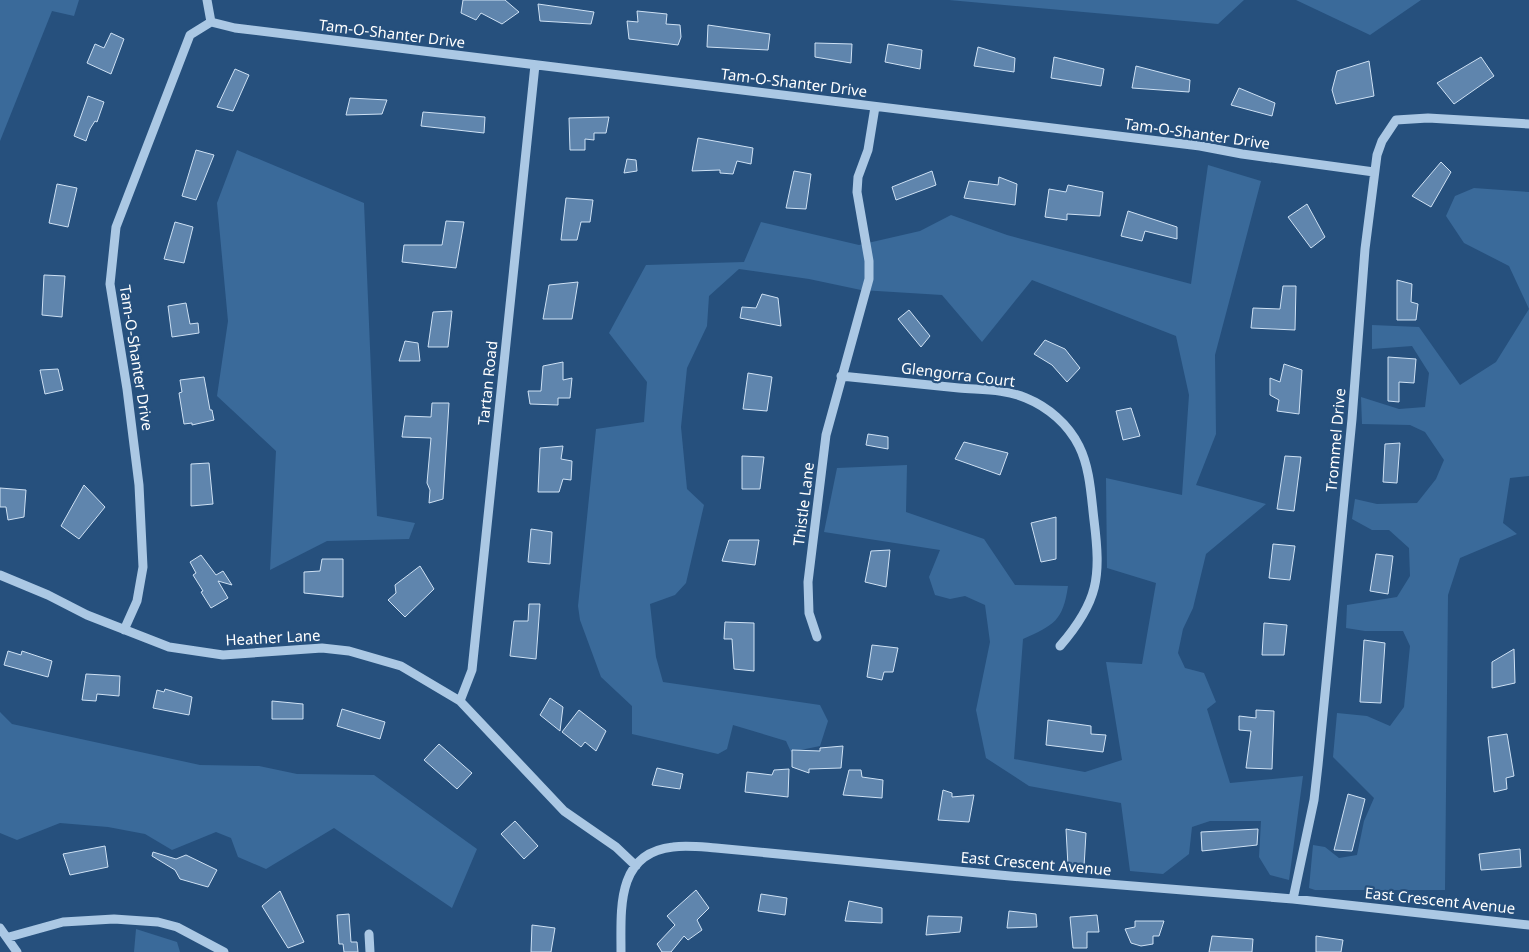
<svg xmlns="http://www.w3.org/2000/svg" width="1529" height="952" font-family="'Noto Sans',sans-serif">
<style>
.green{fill:#3a6a9a}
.building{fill:#5f85ad;stroke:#cee1f4}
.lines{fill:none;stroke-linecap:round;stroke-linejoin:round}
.minor{stroke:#abc8e4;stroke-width:9}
.labels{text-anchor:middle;stroke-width:4.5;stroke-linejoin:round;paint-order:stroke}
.street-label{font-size:15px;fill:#fff;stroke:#26507d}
</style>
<rect width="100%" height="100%" fill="#26507d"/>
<path class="green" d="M0 0H79L74 16 52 11 0 141Z
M949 0H1244L1218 24Z
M1296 0H1421L1370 35Z
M237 150 364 203 377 516 415 523 409 539 327 541 270 570 276 451 217 396 228 321 217 203Z
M1208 165 1261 181 1215 355 1216 434 1196 485 1266 504 1206 554 1193 608 1183 629 1178 653 1185 668 1204 673 1216 702 1207 709 1230 783 1303 776 1289 880 1270 875 1259 857 1261 821H1210L1192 827 1189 854 1163 874 1130 871 1121 803 1029 786 986 758 976 710 990 642 985 605 965 596 950 599 935 595 929 577 940 550 824 532 837 468 907 465 906 512 984 539 1015 585 1068 586C1063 621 1054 625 1023 639L1014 759 1085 772 1122 760 1106 662 1142 664 1156 583 1107 568 1106 478 1182 495 1189 395 1176 336 1032 280 982 342 942 295 861 290 809 279 739 269 709 296 707 326 687 368 681 427 687 489 704 505 686 583 675 595 650 604 656 657 663 682 820 705 828 721 820 746 791 752 786 741 733 725 727 749 718 754 632 734V706L601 677 580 620 578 606 596 429 644 422 647 382 609 333 646 265 744 262 761 222 859 245 920 231 951 215 1007 235 1191 284Z
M1474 188 1529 192V476L1510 478 1503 523 1517 534 1460 558 1448 595 1445 890H1315L1309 888 1313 845 1325 847 1339 858 1357 855 1364 821 1374 798 1333 757 1337 713 1367 716 1390 726 1404 707 1410 646 1403 631H1365L1346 628 1347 605 1397 597 1410 576 1409 548 1389 530H1372L1352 519 1355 499 1377 504 1417 503 1436 479 1444 460 1425 432 1410 425 1362 424 1361 397 1399 409 1425 407 1429 373 1412 346 1372 349V325L1419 327 1460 385 1496 362 1529 309 1509 266 1464 243 1446 216 1455 196Z
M0 712 12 724 200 765 259 766 297 774 374 775 477 849 452 908 334 828 266 869 238 857 231 838 216 832 172 850 145 834 108 827 60 823 17 840 0 833Z
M136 929 177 942 180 952H134Z"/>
<path class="building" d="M463 0H505L519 12 502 24 481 13 476 20 461 13Z
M538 4 594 12 591 24 540 21Z
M637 11 667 14 666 24 680 25 681 37 678 45 629 39 627 21 638 22Z
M708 25 770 34 768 50 707 47Z
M111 33 124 39 111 74 87 63 95 44 104 48Z
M815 43 852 44 851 63 815 57Z
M888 44 922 50 920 69 885 62Z
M978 47 1015 58 1014 72 974 66Z
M1054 57 1104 69 1101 86 1051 78Z
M1481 57 1494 76 1454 104 1437 83Z
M1369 61 1374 96 1336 104 1332 90 1337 71Z
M1136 66 1190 80 1189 92 1132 88Z
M235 69 249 75 233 111 217 107Z
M1239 88 1275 103 1272 116 1231 105Z
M88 96 104 102 97 122 95 121 90 129 86 141 74 136Z
M350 98 387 100 382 114 346 115Z
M423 112 485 117 484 133 421 126Z
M609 117 606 133H594V140L585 139V150H570L569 118Z
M698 138 753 148 751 164 737 161 733 174 720 173V170L692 171Z
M196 150 214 155 196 200 182 196Z
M627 159 636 160 637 171 624 173Z
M1441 162 1451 172 1431 207 1412 196Z
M794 171 811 174 806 209 786 208Z
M932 171 936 185 896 200 892 187Z
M999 177 1017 184 1015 205 964 198 969 181 998 185Z
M57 184 77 188 68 227 49 223Z
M1068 185 1103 192 1100 216 1067 214V220L1045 217 1049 189 1066 192Z
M566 198 593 200 590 222H581L577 240H561Z
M1307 204 1325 237 1311 248 1288 217Z
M1128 211 1177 227V239L1145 231 1142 241 1121 236Z
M446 221 464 222 456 268 402 262 404 245H442Z
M175 222 193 227 184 263 164 259Z
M44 275 65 276 62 317 42 315Z
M1397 280 1412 284 1411 302 1418 304 1416 320H1397Z
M578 282 572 319H543L549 285Z
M1283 286H1296L1295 330 1251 328 1253 308 1280 309Z
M762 294 778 298 781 326 740 318 742 307 756 308Z
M186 303 190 324 198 323 199 333 172 337 168 306Z
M909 310 930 336 921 347 898 319Z
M452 311 448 347H428L433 312Z
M1045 340 1065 349 1080 368 1067 382 1052 365 1034 354Z
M405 341 418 343 420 361H399Z
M1388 357 1416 359 1414 383 1399 382V402L1388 401Z
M563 362V380L572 378 570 398H558V405L530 404 528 391H541L543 366Z
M1284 364 1302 370 1299 414 1277 411 1279 400 1270 395V378L1280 382Z
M58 369 63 390 45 394 40 370Z
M748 373 772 377 767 411 743 409Z
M204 377 210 410H212L214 420 192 425V423L184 424 179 393 182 392 180 380Z
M432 403H449L443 499 429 503 430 490 427 483 431 438 402 437 405 416 431 417Z
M1131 408 1140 436 1123 440 1116 411Z
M868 434 888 437V449L866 445Z
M964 442 1008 453 1000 475 955 459Z
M1400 443 1397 483 1383 482 1385 444Z
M563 446 561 459 572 461 571 480 563 479 559 492H538L540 448Z
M742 456 764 457 760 489H742Z
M1285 456 1301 457 1294 511 1277 509Z
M209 463 213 504 191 506V464Z
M84 485 105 507 79 539 61 526Z
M0 488 26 490 24 517 8 520 6 507H0Z
M1056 517V559L1041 562 1031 523Z
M531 529 552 532 550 564 528 562Z
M729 540H759L755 565 722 561Z
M1273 544 1295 546 1290 580 1269 578Z
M890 550 886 587 865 582 871 551Z
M1376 554 1393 556 1388 594 1370 591Z
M201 555 216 575 223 571 232 585 218 581 228 598 211 608 201 592 203 591 193 575 196 573 190 562Z
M322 559H343V597L304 593V572L320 571Z
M420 566 434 589 405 617 388 600 396 593 395 585Z
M529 604H540L536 659 510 656 514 621H528Z
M725 622 754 623V671L734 669 732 639H724Z
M1264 623 1287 625 1284 655H1262Z
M1364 640 1385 643 1381 703 1360 702Z
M872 645 898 648 893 672H884L882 680 867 677Z
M1514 649 1515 683 1492 688V662Z
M8 651 21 655 22 651 52 661 48 677 4 665Z
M86 674 120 676 119 696 97 694 96 701 82 700Z
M165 689 192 697 189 715 153 708 157 690 164 692Z
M550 698 563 707 560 731 540 715Z
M272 701 303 704V719H272Z
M342 709 385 722 380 739 337 726Z
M579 710 606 731 596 751 585 742 581 747 562 732Z
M1256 710 1274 711 1272 769 1246 768 1251 731 1239 730V716L1256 718Z
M1048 720 1091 726V734L1106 735 1103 752 1046 745Z
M1507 734 1514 776 1506 778 1507 789 1494 792 1488 737Z
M439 744 472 773 457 789 424 760Z
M843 746 841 768 809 769V773L792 767V750L820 751V748Z
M657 768 683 774 680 789 652 785Z
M789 769 788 797 745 792 747 772 772 775 774 770Z
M849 770H861L862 777 883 780 882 798 843 795Z
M943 790 952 793V797L974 795 969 822 938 820Z
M1348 794 1365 799 1352 851 1334 850Z
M515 821 538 846 524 859 501 834Z
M1066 829 1086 833 1084 867 1068 866Z
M1258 829 1257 845 1202 851 1201 832Z
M105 846 108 867 70 875 63 854Z
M1520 849 1521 867 1481 870 1479 854Z
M153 852 176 859 186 855 217 870 208 887 180 879 175 870 152 856Z
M696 890 709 908 697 920 702 930 688 940 684 936 671 952H662L657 944 675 925 667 916Z
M280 891 304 942 288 948 262 906Z
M761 894 787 898 785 915 758 911Z
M849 901 882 908V923L845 921Z
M1009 911 1036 914 1037 927 1007 928Z
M349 914 351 942H357L358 952H344L343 944H339L337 915Z
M1097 915 1099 932H1087V948H1073L1070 917Z
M928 916 962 917 960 932 926 935Z
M1135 921H1164L1159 936H1153V944L1141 946 1131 943 1125 929 1135 927Z
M532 925 555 928 551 952H531Z
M1212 936 1253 939 1252 952H1209Z
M1316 936 1343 940 1341 952H1316Z"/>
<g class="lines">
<path class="minor" d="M211 22 235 28 1200 146 1242 154 1374 172
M841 376C880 380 919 384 959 388 981 390 1005 389 1026 398 1048 407 1068 424 1079 446 1090 468 1091 495 1094 520 1101 577 1099 601 1060 646
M0 575 48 595 87 615 169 647 223 655 322 648 349 651 401 666 460 701 564 811 616 847 636 866
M124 630 137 601 143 567 139 485 127 389 110 284 116 227 190 35 211 22 207 0
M817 637 809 613 808 582 826 435 869 279V261L857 192 858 177 868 150 875 107
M460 701 472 670 535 65
M1293 899 1314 800 1318 765 1352 419 1365 249 1377 155 1382 141 1396 120 1428 118 1529 124
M0 928 17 952
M369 934 370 952
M9 937 63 922 114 919 158 922 177 927 224 952
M621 952C621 909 616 853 673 847 687 845 702 847 716 848L1010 876 1293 899 1529 925"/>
</g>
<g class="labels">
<g class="street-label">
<text transform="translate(392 34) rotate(7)" y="5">Tam-O-Shanter Drive</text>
<text transform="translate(794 83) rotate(7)" y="5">Tam-O-Shanter Drive</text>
<text transform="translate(1197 134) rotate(8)" y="5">Tam-O-Shanter Drive</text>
<text transform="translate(136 358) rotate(81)" y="5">Tam-O-Shanter Drive</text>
<text transform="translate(958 375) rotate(7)" y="5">Glengorra Court</text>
<text transform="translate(488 383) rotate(-84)" y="5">Tartan Road</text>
<text transform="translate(1336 440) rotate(-85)" y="5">Trommel Drive</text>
<text transform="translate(804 504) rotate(-83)" y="5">Thistle Lane</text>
<text transform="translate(273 638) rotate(-3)" y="5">Heather Lane</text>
<text transform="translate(1036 864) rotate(5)" y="5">East Crescent Avenue</text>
<text transform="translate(1440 901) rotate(6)" y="5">East Crescent Avenue</text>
</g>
</g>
</svg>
